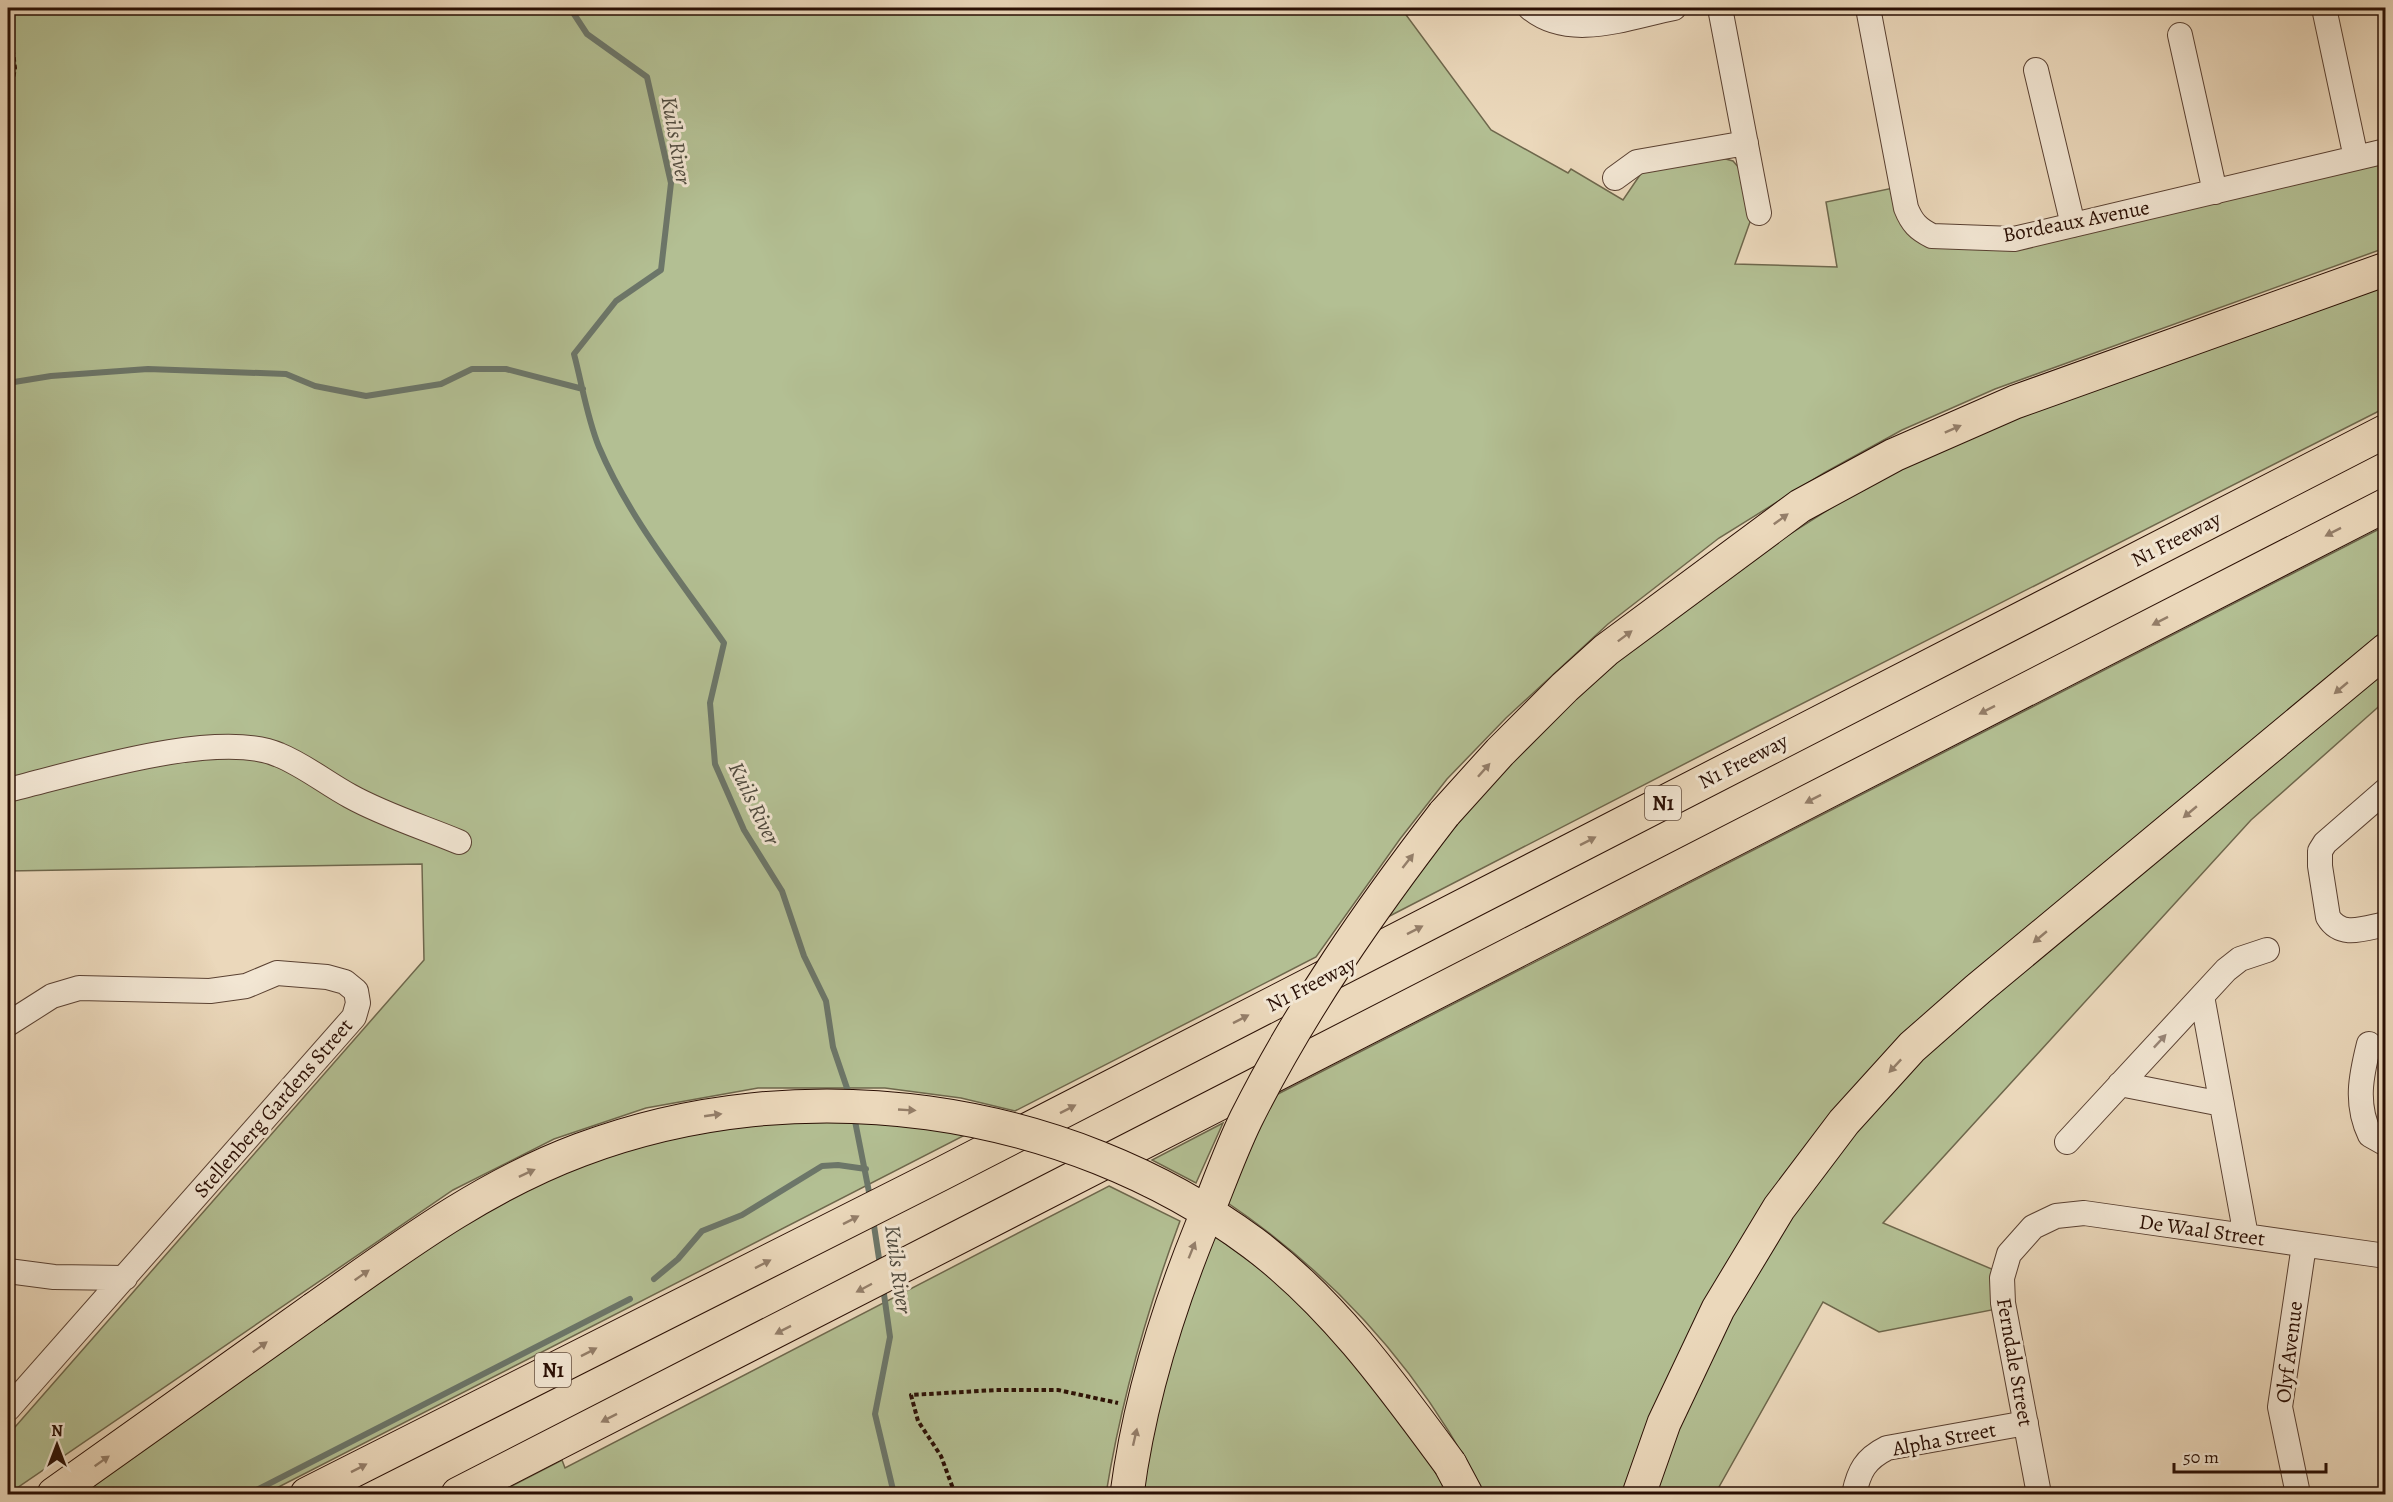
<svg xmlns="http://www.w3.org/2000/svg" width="2393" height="1502" font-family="Alegreya,serif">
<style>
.green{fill:#b3bf93;stroke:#6e674c;stroke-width:1.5}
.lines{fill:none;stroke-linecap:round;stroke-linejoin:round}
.stream{stroke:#6c7669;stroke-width:6}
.minor-casing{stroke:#5a4132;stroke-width:26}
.highway-casing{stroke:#2a0f04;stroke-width:35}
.path{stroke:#2a0f04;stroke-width:4;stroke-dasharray:4.5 3;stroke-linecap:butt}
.minor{stroke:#f2e6d3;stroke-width:24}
.highway{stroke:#ebd8bb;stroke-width:33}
.highway-bridge-casing{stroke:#2a0f04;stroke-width:35;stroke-linecap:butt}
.highway-bridge{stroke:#ebd8bb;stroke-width:33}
.oneway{fill:#947e69}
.oneway2{fill:#988576}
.labels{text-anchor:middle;stroke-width:6;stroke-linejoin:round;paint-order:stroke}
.shield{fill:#f2e6d3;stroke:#665042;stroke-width:1.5}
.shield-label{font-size:20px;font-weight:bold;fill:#2a0f04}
.street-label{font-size:21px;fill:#2a0f04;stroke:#f2e6d3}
.water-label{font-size:22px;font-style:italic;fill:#504b3f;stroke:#f2e6d3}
</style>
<rect width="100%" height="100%" fill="#ebd8bb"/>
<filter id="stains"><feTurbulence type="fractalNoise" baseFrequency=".00333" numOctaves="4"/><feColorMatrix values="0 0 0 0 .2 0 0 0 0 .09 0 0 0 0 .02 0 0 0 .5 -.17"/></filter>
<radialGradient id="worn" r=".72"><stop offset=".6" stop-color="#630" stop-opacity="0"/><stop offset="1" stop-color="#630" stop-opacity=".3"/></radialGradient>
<path class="green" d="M8 8H1401L1491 130 1568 173 1571 169 1623 200 1642 172 1722 158 1733 161 1740 169 1750 222 1735 264 1837 267 1826 202 1893 188 1932 246 2385 160V248L1995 389 1902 430 1824 473 1719 538 1608 624 1506 718 1447 779 1400 839 1316 957 1015 1111 961 1098 885 1088H758L646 1108 554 1139 453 1190 8 1494V1435L424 960 422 864 8 871Z
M1552 8H1607L1575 13Z
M2385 283V408L1760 725 1380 921 1418 870 1524 746 1653 629 1730 572 1842 501 1918 460 2018 415Z
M2385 526V637L1832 1122 1628 1494H1484C1424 1375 1336 1276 1225 1201L1274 1096Z
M2385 668V701L2251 820 1883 1223 2001 1273 2002 1308 1879 1332 1823 1302 1715 1494H1654L1687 1400 1755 1267 1872 1108 1953 1027Z
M858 1119 969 1133 265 1494H77L472 1218C524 1190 578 1162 636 1146 708 1125 783 1121 858 1119Z
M1223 1123 1196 1183 1152 1160Z
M1109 1186 1180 1221C1147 1310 1121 1401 1106 1494H496L562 1460 565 1468Z
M1212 1234 1280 1284 1396 1408 1450 1494H1137L1158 1390Z"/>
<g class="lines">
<path class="stream" d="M570 8 587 34 647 77 671 183 661 270 616 301 574 354C582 384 587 418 599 447 629 518 680 580 724 643L710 703 715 764 744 830 782 891 804 956 826 1001 833 1047 850 1097
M8 383 51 376 148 369 286 374 315 386 366 396 441 384 472 369H506L583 389
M854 1116 870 1197
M873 1219 880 1265
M654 1279 678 1259 702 1231 742 1215 822 1166 838 1165 866 1169
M883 1287 890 1337 875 1414 894 1494
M249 1494 630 1299"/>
<g class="minor-casing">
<path id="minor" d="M1530 8C1570 41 1628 17 1674 8
M1720 8 1759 213
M1868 8 1906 208C1912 223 1918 229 1932 236L2014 239 2386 151
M2324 8 2356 158
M2180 35 2215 192
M2036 70 2073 225
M1615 178 1637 162 1746 143
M8 790C74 774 218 728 279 755 304 765 326 783 350 796 384 815 423 827 459 842
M2386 790 2325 843 2320 851V866L2328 917C2341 939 2365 928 2386 924
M2202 996 2246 1236
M8 1024 52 996 79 988 210 991 246 986 277 973 327 977 345 982 356 991 358 1003 354 1017 8 1409
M2369 1044C2361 1076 2355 1104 2370 1135L2386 1144
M2120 1084 2222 1104
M2067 1142 2226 970 2240 959 2267 950
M8 1271 54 1277 125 1278
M1854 1494C1859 1471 1865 1459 1887 1448L2026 1423
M2039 1494 2003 1303 2002 1278 2009 1254 2033 1227 2056 1216 2084 1213 2386 1256
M2298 1494 2280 1407 2304 1245"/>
</g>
<g class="highway-casing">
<path id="highway" d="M1444 814 1500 752 1565 687 1606 650 1800 506 1894 455 2015 402 2386 269
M1450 1464 1466 1494
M54 1494 314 1309
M307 1494 941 1174 2386 431
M458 1494 2386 505
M1639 1494 1664 1423 1718 1309 1779 1208 1844 1122 1912 1047 1978 989 2386 650"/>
</g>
<path class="path" d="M8 106 15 68 10 27 11 8
M955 1494 941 1456 918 1421 911 1395 996 1390H1058L1118 1403"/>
<use href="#minor" class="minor"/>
<use href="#highway" class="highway"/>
<g class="highway-bridge-casing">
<path id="highway-bridge" d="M314 1309C399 1249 481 1187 580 1150 800 1067 1064 1103 1253 1243 1333 1303 1392 1385 1450 1464
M1127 1494C1139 1402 1166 1314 1201 1228 1216 1192 1229 1154 1246 1119 1301 1009 1370 910 1444 814"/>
</g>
<use href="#highway-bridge" class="highway-bridge"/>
</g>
<defs><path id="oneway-solid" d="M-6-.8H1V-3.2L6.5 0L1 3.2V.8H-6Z" transform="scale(1.5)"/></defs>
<g class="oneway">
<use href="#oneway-solid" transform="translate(1953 429) rotate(-24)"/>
<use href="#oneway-solid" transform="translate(1781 519) rotate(-36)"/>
<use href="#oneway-solid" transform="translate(2333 532) rotate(153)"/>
<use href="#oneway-solid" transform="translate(2160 621) rotate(153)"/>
<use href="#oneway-solid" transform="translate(1625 636) rotate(-37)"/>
<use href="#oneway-solid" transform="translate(2341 688) rotate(140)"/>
<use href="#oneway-solid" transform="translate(1987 710) rotate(153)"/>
<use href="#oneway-solid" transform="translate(1484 770) rotate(-48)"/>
<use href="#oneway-solid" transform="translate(1813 799) rotate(153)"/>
<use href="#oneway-solid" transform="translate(2190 812) rotate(140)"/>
<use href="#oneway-solid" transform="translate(1588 841) rotate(-27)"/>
<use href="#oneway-solid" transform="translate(1408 861) rotate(-52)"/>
<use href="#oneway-solid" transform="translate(1415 930) rotate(-27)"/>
<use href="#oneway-solid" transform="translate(2040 937) rotate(140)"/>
<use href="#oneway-solid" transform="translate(1241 1019) rotate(-27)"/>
<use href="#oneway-solid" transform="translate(1895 1066) rotate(133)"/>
<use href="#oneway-solid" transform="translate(1068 1109) rotate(-27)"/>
<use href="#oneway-solid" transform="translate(907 1110) rotate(3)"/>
<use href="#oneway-solid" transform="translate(713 1115) rotate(-8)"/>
<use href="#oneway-solid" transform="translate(527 1173) rotate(-25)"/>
<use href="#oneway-solid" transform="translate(851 1220) rotate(-27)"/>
<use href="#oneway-solid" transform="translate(1192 1250) rotate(-68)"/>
<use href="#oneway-solid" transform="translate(763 1264) rotate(-27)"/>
<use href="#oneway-solid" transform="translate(362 1275) rotate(-35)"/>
<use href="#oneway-solid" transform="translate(864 1288) rotate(152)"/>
<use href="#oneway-solid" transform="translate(783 1330) rotate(153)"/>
<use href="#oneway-solid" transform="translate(260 1347) rotate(-36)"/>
<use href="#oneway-solid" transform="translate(589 1352) rotate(-27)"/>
<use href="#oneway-solid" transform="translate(609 1418) rotate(153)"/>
<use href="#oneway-solid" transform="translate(1135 1437) rotate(-77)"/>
<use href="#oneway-solid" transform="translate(102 1461) rotate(-35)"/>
<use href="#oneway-solid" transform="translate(359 1468) rotate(-27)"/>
</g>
<use class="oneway2" href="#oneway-solid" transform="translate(2160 1041) rotate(-47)"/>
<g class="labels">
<g class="shield">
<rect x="1645" y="786" width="36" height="34" rx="4.5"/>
<rect x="535" y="1353" width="36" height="34" rx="4.5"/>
</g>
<g class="shield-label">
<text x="1663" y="810">N1</text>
<text x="553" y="1377">N1</text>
</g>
<g class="street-label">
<text transform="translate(2076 221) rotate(-11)" y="7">Bordeaux Avenue</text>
<text transform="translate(2176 539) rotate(-27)" y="7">N1 Freeway</text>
<text transform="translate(1743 761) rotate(-27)" y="7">N1 Freeway</text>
<text transform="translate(1311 984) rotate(-27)" y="7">N1 Freeway</text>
<text transform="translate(273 1108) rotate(-49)" y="7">Stellenberg Gardens Street</text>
<text transform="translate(2202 1230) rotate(8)" y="7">De Waal Street</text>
<text transform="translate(2289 1352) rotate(-83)" y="7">Olyf Avenue</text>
<text transform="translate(2015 1362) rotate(80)" y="7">Ferndale Street</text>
<text transform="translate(1944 1439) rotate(-11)" y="7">Alpha Street</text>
</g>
<g class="water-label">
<text transform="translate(677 140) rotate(80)" y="8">Kuils River</text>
<text transform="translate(755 803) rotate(64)" y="8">Kuils River</text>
<text transform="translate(899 1269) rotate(82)" y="8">Kuils River</text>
</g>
</g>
<rect width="2393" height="1502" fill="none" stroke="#ebd8bb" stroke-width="30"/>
<rect x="9" y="9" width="2375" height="1484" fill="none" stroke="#2a0f04" stroke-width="3"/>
<rect x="15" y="15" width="2363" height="1472" fill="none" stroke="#2a0f04" stroke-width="1.5"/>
<g transform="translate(57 1445)" stroke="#f2e6d3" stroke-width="4.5" paint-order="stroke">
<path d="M0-4.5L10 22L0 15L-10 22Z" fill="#2a0f04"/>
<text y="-9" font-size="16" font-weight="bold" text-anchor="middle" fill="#2a0f04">N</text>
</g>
<path d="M2174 1463v9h152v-9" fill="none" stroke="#2a0f04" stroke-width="3"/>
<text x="2183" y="1463" font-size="18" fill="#2a0f04" stroke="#f2e6d3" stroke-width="4.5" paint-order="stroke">50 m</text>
<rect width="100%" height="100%" filter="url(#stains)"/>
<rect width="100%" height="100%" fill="url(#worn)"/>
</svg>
